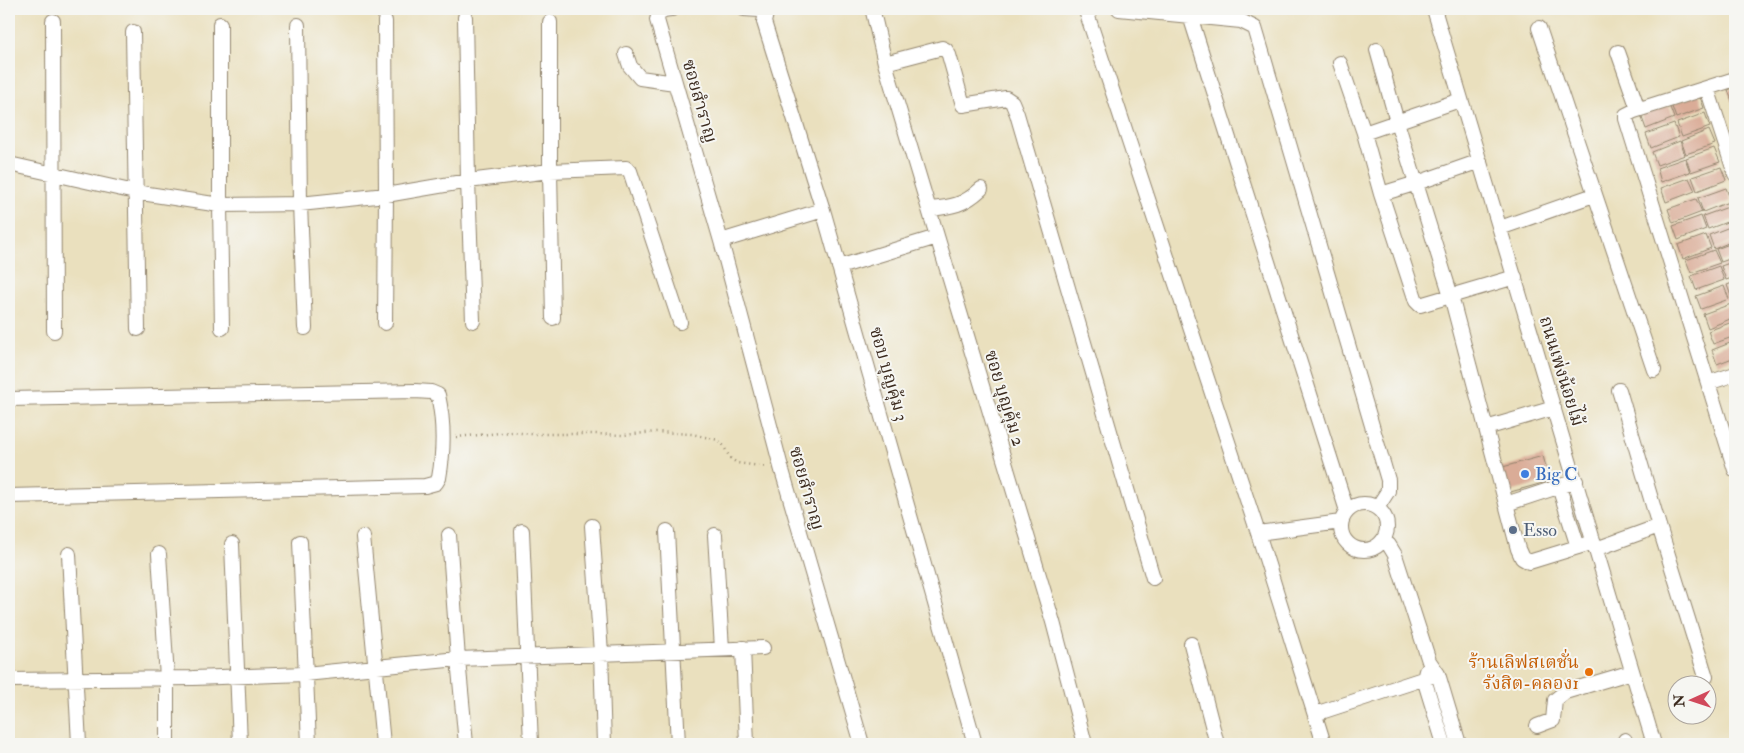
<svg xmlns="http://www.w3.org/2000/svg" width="1744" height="753" font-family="'IM FELL Double Pica','Noto Serif Thai',serif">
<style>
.building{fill:#daac97}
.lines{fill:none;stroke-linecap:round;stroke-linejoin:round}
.minor-casing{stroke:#92856e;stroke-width:16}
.path{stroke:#92856e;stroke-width:2.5;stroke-dasharray:1 4;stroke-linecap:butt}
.minor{stroke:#fff;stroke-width:14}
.shop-dot{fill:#3f7fe0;stroke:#f6f6f2;stroke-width:2}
.service-dot{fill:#5c6f8a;stroke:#f6f6f2;stroke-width:2}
.food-dot{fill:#e8710a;stroke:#f6f6f2;stroke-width:2}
.labels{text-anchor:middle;stroke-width:4;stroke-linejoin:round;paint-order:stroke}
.street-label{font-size:18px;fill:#3b2a1e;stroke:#f6f6f2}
.shop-label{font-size:18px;fill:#366cbe;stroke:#f6f6f2;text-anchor:start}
.service-label{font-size:18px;fill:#4e5e75;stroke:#f6f6f2;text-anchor:start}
.food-label{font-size:18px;fill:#c56008;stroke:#f6f6f2;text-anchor:end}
</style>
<rect width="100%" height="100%" fill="#f6f6f2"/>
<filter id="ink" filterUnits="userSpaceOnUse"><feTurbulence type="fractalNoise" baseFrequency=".02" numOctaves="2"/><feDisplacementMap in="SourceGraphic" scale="10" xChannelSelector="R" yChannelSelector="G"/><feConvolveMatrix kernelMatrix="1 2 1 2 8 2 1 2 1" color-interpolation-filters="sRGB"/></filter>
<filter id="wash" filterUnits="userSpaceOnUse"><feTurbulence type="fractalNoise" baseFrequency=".0096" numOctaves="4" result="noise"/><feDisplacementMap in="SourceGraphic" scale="20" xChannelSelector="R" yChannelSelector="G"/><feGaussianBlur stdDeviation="1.12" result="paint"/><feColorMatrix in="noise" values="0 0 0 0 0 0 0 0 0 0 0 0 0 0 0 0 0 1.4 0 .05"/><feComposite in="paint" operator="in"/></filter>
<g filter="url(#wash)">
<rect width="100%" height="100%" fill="#eae0be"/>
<g id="blocks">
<path class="building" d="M1735 87V103L1733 104 1728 90Z
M1699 94 1704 108 1676 118 1671 104Z
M1669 105 1674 118 1646 129 1641 115Z
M1705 113 1710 127 1682 137 1677 123Z
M1674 124 1679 137 1651 148 1646 134Z
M1709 130 1715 144 1686 154 1681 141Z
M1680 141 1685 155 1657 165 1652 152Z
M1714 148 1720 162 1691 172 1686 158Z
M1685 158 1690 172 1661 182 1657 168Z
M1721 167 1726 180 1697 191 1692 177Z
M1689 178 1695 191 1666 202 1661 188Z
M1726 188 1731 201 1703 212 1698 198Z
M1696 199 1702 212 1673 223 1668 209Z
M1731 206 1735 219 1708 229 1703 216Z
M1701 216 1706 229 1678 240 1673 226Z
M1735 225V240L1714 249 1709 235Z
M1706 235 1711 248 1683 259 1678 245Z
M1735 242V257L1721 262 1716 249Z
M1714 250 1720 263 1691 273 1686 260Z
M1735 261V277L1726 280 1721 266Z
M1719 266 1724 280 1696 290 1691 276Z
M1735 282V298L1732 299 1727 285Z
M1724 286 1729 299 1701 309 1696 296Z
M1731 304 1735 317 1708 328 1703 314Z
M1735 321V336L1713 344 1708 331Z
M1735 341V357L1717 364 1712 350Z
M1543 456 1550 481 1507 493 1499 468Z"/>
</g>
</g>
<g filter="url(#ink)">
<use href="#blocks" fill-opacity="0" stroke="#92856e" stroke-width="1"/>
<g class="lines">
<g class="minor-casing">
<path id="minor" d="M672 9C663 10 659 10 657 20L721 241 781 467 862 744
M744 9 760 10 766 14 764 22 823 210 975 744
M1090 9 1087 14 1258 533 1324 744
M1119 9 1241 21 1255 28 1388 480V491L1377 508
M1434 9 1654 744
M873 12 885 63 1053 622 1085 744
M1190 16 1347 511
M465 17 468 181 473 321
M53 21 54 331
M385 21 386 195 385 323
M550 22V171L553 318
M220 24V205L222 328
M298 25 300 204 305 328
M1539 28 1654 370
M133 32 138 329
M1377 50 1397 122 1451 296 1518 549 1522 558 1529 562 1594 542
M1618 52 1638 109
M626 54 630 66 640 78 675 83
M885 63 942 48 946 50 949 55 963 105 1006 98 1012 102 1017 114 1153 578
M1340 63 1364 133
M1735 79 1634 111 1626 115V119L1735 470
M1707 88 1735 174
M1460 100 1364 133 1381 194 1416 301 1420 305 1515 277
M9 164 135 192 220 205 300 204 386 195 468 181 550 171 626 168 630 171 680 322
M1381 194 1417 183 1480 161
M929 209C952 207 964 205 981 189
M1500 228 1594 195
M721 241 823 210
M839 267 937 237
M1708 383 1735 374
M1619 390 1659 526 1706 677
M9 399 415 391 431 392 438 395C444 422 444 450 439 478L436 483 425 486 9 496
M1486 428 1554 408
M1559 487 1578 547
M1341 527a23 23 0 1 1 46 0a23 23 0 1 1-46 0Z
M1506 504 1576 481
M592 526 601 653 604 744
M522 531 531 744
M667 531 678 744
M1258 533 1341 522
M449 535 458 659 466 744
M715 535 722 649
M363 537 383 744
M1383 541 1389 545 1395 555 1429 661 1438 674 1459 744
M300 542 309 744
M232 544 240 744
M1596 549 1659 526
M69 554 79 744
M159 554 167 678V744
M1191 644 1217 744
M743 648 747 744
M1426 671 1424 679 1444 744
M9 680 193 678 305 674 458 659 763 648
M1315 714 1438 674
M1537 726 1553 720 1555 700 1565 692 1632 672
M1625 740 1626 744"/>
</g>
<path class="path" d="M456 437 512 432 531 434H593L623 435 656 432 692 434 718 440 723 445 730 458 737 463 768 467"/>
<use href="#minor" class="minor"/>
</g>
</g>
<circle class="shop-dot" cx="1525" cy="474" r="5"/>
<circle class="service-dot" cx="1513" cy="530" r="5"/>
<circle class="food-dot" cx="1589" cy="672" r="5"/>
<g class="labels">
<g class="street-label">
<text transform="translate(700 101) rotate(74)" y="6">ซอยสำราญ</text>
<text transform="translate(1562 371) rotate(73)" y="6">ถนนเพ่งน้อยไม้</text>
<text transform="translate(889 374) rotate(74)" y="6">ซอบ บุญคุ้ม 3</text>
<text transform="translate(1005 398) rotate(73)" y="6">ซอย บุญคุ้ม 2</text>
<text transform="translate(807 488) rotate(74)" y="6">ซอยสำราญ</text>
</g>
<g class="shop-label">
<text x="1535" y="480">Big C</text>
</g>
<g class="service-label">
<text x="1523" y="536">Esso</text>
</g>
<g class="food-label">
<text x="1579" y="668">ร้านเลิฟสเตชั่น<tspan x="1579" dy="21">รังสิต-คลอง1</tspan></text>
</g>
</g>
<rect width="1744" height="753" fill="none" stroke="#f6f6f2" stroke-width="30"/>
<g transform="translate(1692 700) rotate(267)"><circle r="24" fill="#f6f6f2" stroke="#aba49d"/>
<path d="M0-4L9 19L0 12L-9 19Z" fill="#d1495b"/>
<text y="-8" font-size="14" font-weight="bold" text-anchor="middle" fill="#3b2a1e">N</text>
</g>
</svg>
